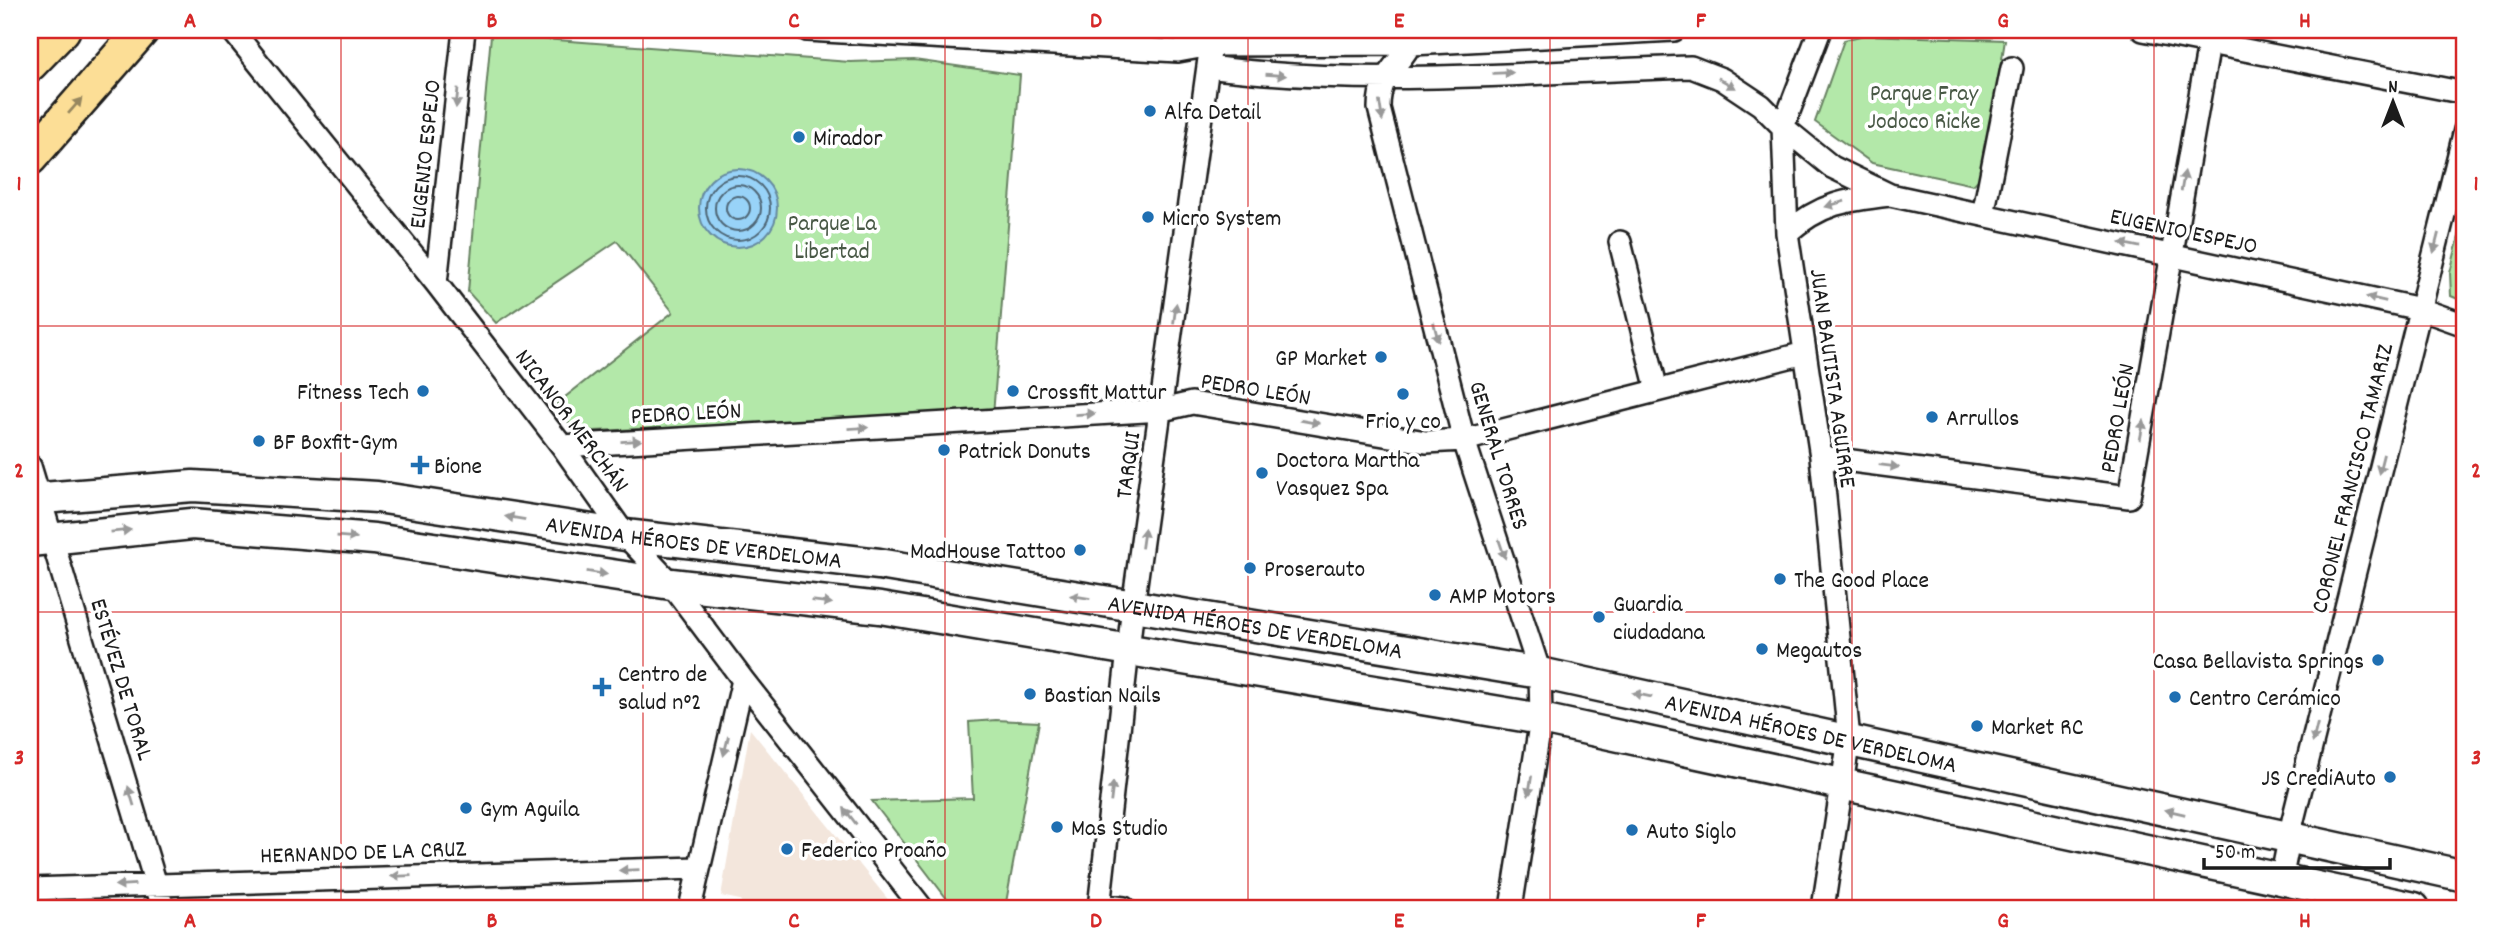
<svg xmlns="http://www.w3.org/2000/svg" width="2495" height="938" font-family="Dekko,sans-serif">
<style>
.built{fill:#f3e6dc}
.green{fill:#b3e8a9;stroke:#688262;stroke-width:2}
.water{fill:#98d3f8;stroke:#668aa0;stroke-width:2}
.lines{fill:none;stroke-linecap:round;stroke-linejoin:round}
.shore{stroke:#4e6574;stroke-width:2}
.street-casing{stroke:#1c1c1c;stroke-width:26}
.secondary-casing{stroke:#1c1c1c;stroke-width:35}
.primary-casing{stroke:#1c1c1c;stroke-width:38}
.street{stroke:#fff;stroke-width:21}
.secondary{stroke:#fff;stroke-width:30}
.primary{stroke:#fcde96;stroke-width:33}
.oneway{fill:#999}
.oneway2{fill:#97875f}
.grid{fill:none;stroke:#d62828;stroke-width:2;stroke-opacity:0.55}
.poi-dot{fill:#1f6fb2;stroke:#fff;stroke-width:2.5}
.labels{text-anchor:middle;stroke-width:7;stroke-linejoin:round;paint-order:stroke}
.park-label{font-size:24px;fill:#495946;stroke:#fff}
.poi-label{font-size:24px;fill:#1c1c1c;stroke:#fff;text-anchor:start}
.street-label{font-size:24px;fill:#1c1c1c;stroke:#fff}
.neatline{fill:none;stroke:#d62828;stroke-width:2.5}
.grid-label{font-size:23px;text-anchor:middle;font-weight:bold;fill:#d62828}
</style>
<rect width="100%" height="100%" fill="#fff"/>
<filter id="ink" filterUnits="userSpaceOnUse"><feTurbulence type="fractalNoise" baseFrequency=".0143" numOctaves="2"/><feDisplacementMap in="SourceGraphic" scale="14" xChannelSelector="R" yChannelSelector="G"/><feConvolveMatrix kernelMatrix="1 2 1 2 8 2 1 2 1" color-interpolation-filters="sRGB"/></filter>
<g filter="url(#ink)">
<path class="built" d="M750 729 886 897 895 908H736L743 905 740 900 721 896Z"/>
<path class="green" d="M491 35 850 62 914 60 1020 75 993 415 593 431 574 429 555 405 673 312 617 241 496 323 468 292Z
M1864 35 2005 40 1984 174 1973 185 1872 163 1815 122 1844 40Z
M2465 212V302L2451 296 2450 273Z
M996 720 1039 722 1005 908H954L872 801 973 798 969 722Z"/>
<path class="water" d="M699 208a39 39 0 1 1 78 0a39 39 0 1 1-78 0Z"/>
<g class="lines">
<path class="shore" d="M706 208a32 32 0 1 1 64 0a32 32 0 1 1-64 0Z
M715 208a23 23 0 1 1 46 0a23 23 0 1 1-46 0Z
M726 208a12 12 0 1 1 24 0a12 12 0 1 1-24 0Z"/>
<g class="street-casing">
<path id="street" d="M232 30 436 283 562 446 625 535 671 584 743 680 922 908
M807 30 1178 51 1211 45 1412 44 1674 30
M1414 30C1409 64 1379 65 1379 108L1464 440 1540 673 1541 719 1511 908
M1820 30 1783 127 1787 233 1821 457 1849 739 1823 908
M2143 30 2465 93
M1208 67C1368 88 1530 72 1691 67L1722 79 1761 105 1783 127 1832 167 1890 195
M1983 215 2012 68
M1787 233C1821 203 1846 200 1890 195L2420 309 2465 325
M1620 242 1657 390
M436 283 464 30
M562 446 1162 410 1192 403 1426 442 1464 440 1805 353
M1821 457 2129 497 2209 44
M30 466 163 908
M2281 880 2293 820 2465 130
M30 889 697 868
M1099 905 1124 908
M690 908 743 680
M1099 908 1133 606 1213 30"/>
</g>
<g class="secondary-casing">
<g id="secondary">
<path id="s1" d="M30 499 193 486 377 497 625 535 879 564 1540 673 2465 876"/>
<path d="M30 541 192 524 374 539 671 584 880 608 1541 719 2414 908"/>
</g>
</g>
<g class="primary-casing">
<path id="primary" d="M30 64 63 30
M30 158 142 30"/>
</g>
<use href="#street" class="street"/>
<use href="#secondary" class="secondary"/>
<use href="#primary" class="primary"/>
</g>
<defs><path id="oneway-solid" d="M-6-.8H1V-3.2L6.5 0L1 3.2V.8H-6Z" transform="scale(1.75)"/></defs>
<g class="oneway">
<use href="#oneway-solid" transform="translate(1503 73) rotate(-2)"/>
<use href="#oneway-solid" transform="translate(1276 75) rotate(4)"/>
<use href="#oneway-solid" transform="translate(1727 83) rotate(30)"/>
<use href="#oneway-solid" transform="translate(457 98) rotate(96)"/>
<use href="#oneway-solid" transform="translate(1381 111) rotate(81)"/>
<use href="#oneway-solid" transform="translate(2183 181) rotate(-80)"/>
<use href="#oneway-solid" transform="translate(1835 204) rotate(164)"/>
<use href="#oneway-solid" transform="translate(2436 243) rotate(104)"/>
<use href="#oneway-solid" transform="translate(2130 245) rotate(-169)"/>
<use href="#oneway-solid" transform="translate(2376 299) rotate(-167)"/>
<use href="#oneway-solid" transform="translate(1175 313) rotate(-82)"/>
<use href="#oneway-solid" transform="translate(1436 332) rotate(76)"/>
<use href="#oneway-solid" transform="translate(1085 414) rotate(-3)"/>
<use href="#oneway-solid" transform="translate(1310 422) rotate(10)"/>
<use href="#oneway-solid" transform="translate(858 428) rotate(-3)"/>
<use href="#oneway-solid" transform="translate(2142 430) rotate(-79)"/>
<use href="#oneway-solid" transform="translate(631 441) rotate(-3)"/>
<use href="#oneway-solid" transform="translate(2381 464) rotate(104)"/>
<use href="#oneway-solid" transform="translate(1889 466) rotate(7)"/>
<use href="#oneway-solid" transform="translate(515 518) rotate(-171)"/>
<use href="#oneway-solid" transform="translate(121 531) rotate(-6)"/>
<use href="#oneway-solid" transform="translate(347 537) rotate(5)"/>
<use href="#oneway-solid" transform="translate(1143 538) rotate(-82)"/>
<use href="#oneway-solid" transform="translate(1502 549) rotate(71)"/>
<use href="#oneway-solid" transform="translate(597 573) rotate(9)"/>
<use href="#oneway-solid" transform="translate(1080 597) rotate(-171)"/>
<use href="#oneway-solid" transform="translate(822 602) rotate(7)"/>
<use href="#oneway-solid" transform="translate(1642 695) rotate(-168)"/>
<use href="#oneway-solid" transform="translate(2315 733) rotate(104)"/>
<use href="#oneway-solid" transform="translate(726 746) rotate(104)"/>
<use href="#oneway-solid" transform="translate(1530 786) rotate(99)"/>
<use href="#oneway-solid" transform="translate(1112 792) rotate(-83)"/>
<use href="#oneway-solid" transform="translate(131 796) rotate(-107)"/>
<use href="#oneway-solid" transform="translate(2175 812) rotate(-167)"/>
<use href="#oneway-solid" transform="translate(850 816) rotate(-128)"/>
<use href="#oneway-solid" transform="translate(629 870) rotate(178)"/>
<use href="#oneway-solid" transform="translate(401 876) rotate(178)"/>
<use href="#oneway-solid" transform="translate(125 885) rotate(177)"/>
</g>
<use class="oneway2" href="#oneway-solid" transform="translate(75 106) rotate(-49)"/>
</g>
<path class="grid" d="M341 30V908M643 30V908M945 30V908M1248 30V908M1550 30V908M1852 30V908M2154 30V908M30 326H2465M30 612H2465"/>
<g class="poi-dot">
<circle cx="1150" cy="111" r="7"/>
<circle cx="799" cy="137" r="7"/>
<circle cx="1148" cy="217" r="7"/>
<circle cx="1381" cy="357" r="7"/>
<circle cx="423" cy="391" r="7"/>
<circle cx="1013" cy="391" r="7"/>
<circle cx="1403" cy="394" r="7"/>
<circle cx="1932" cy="417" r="7"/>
<circle cx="259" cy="441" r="7"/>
<circle cx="944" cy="450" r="7"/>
<path d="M416.5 454.5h7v7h7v7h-7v7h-7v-7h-7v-7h7z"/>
<circle cx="1262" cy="473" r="7"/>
<circle cx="1080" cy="550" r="7"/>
<circle cx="1250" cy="568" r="7"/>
<circle cx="1780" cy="579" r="7"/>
<circle cx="1435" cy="595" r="7"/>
<circle cx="1599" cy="617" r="7"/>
<circle cx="1762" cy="649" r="7"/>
<circle cx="2378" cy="660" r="7"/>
<path d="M598.5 676.5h7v7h7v7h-7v7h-7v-7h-7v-7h7z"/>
<circle cx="1030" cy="694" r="7"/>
<circle cx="2175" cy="697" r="7"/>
<circle cx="1977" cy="726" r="7"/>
<circle cx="2390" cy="777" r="7"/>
<circle cx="466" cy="808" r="7"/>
<circle cx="1057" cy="827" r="7"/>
<circle cx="1632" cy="830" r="7"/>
<circle cx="787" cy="849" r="7"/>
</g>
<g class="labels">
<g class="park-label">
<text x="1924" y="100">Parque Fray<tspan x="1924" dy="28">Jodoco Ricke</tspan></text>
<text x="832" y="230">Parque La<tspan x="832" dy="28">Libertad</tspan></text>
</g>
<g class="poi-label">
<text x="1164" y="119">Alfa Detail</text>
<text x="813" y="145">Mirador</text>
<text x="1162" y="225">Micro System</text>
<text x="1367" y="365" text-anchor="end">GP Market</text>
<text x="409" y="399" text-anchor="end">Fitness Tech</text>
<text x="1027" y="399">Crossfit Mattur</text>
<text x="1946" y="425">Arrullos</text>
<text x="1403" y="428" text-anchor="middle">Frio y co</text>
<text x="273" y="449">BF Boxfit-Gym</text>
<text x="958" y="458">Patrick Donuts</text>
<text x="1276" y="467">Doctora Martha<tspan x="1276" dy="28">Vasquez Spa</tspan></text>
<text x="434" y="473">Bione</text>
<text x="1066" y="558" text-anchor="end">MadHouse Tattoo</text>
<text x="1264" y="576">Proserauto</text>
<text x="1794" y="587">The Good Place</text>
<text x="1449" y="603">AMP Motors</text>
<text x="1613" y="611">Guardia<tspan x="1613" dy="28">ciudadana</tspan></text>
<text x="1776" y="657">Megautos</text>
<text x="2364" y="668" text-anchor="end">Casa Bellavista Springs</text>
<text x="618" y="681">Centro de<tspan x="618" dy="28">salud n°2</tspan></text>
<text x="1044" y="702">Bastian Nails</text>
<text x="2189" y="705">Centro Cerámico</text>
<text x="1991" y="734">Market RC</text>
<text x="2376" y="785" text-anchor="end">JS CrediAuto</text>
<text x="480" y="816">Gym Aguila</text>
<text x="1071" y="835">Mas Studio</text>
<text x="1646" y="838">Auto Siglo</text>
<text x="801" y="857">Federico Proaño</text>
</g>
<g class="street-label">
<text transform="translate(424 154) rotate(-84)" y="8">EUGENIO ESPEJO</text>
<text transform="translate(2184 230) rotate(12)" y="8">EUGENIO ESPEJO</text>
<text transform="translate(1834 378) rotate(82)" y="8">JUAN BAUTISTA AGUIRRE</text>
<text transform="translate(1256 388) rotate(9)" y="8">PEDRO LEÓN</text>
<text transform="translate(686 412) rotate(-3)" y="8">PEDRO LEÓN</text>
<text transform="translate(2116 418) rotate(-80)" y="8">PEDRO LEÓN</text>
<text transform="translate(573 420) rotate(53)" y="8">NICANOR MERCHÁN</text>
<text transform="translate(1500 455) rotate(73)" y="8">GENERAL TORRES</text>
<text transform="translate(1127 465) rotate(-82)" y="8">TARQUI</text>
<text transform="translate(2351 478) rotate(-76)" y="8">CORONEL FRANCISCO TAMARIZ</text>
<text dy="8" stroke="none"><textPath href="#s1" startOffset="668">AVENIDA HÉROES DE VERDELOMA</textPath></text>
<text dy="8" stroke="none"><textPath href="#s1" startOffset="1236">AVENIDA HÉROES DE VERDELOMA</textPath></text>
<text transform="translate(123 679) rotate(73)" y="8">ESTÉVEZ DE TORAL</text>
<text dy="8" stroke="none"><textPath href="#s1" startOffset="1802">AVENIDA HÉROES DE VERDELOMA</textPath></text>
<text transform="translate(363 851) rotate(-2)" y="8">HERNANDO DE LA CRUZ</text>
</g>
</g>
<rect width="2495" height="938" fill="none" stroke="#fff" stroke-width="77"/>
<g transform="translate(2393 102)" stroke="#ffffff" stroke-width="5" paint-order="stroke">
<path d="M0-5L12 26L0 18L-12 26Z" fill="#1c1c1c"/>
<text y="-10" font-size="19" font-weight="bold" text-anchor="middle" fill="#1c1c1c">N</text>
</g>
<path d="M2204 858v10h186v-10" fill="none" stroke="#1c1c1c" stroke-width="3.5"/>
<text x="2215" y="858" font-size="21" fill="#1c1c1c" stroke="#ffffff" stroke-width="5" paint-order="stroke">50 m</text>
<rect x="38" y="38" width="2418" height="862" class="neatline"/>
<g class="grid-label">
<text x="190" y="27">A</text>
<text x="492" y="27">B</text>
<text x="794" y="27">C</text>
<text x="1096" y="27">D</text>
<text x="1399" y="27">E</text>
<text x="1701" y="27">F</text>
<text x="2003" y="27">G</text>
<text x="2305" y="27">H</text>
<text x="19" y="190">1</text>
<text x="2476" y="190">1</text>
<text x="19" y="477">2</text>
<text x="2476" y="477">2</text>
<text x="19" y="764">3</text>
<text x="2476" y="764">3</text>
<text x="190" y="927">A</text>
<text x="492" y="927">B</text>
<text x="794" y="927">C</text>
<text x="1096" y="927">D</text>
<text x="1399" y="927">E</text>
<text x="1701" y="927">F</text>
<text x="2003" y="927">G</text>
<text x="2305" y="927">H</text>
</g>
</svg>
